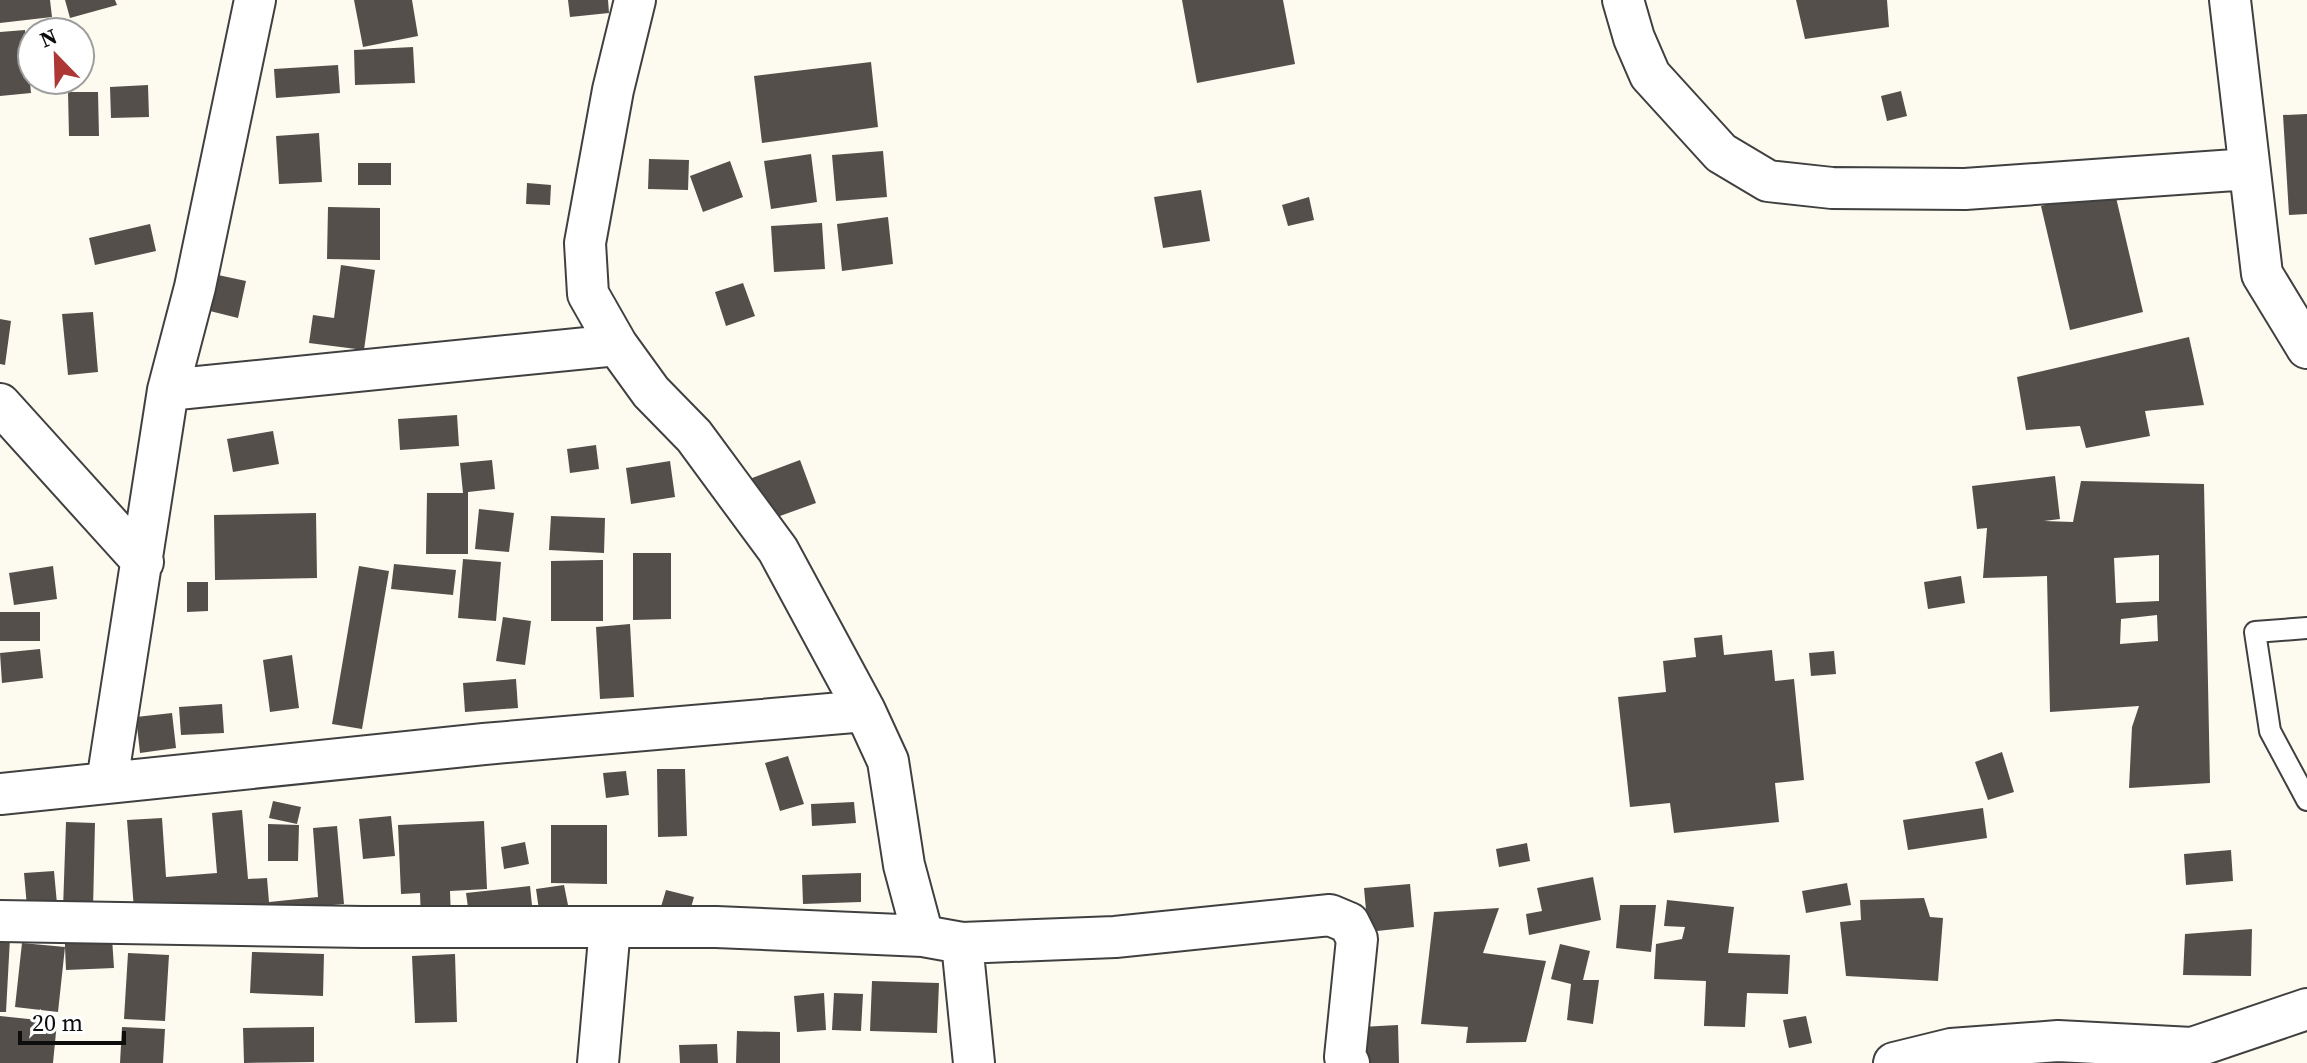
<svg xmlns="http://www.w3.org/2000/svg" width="2307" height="1063" font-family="'Source Serif 4',serif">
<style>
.building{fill:#544f4b;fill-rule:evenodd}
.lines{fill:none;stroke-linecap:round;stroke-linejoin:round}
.lane-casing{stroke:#404040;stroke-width:24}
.street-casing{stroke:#404040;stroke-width:44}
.lane{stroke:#fff;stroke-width:20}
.street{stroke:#fff;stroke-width:40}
</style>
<rect width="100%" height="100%" fill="#fdfbef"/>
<path class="building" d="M0 0H50L52 17 0 23Z
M65 0H115L117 5 70 18Z
M354 0H412L418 36 363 47Z
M568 0H608L609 13 570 17Z
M1182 0H1283L1295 64 1197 83Z
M1796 0H1887L1889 27 1805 39Z
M25 30 31 93 0 96V32Z
M413 47 415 83 355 85 354 50Z
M871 62 878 127 762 143 754 76Z
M338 65 340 93 276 98 274 69Z
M148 85 149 117 111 118 110 87Z
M1901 91 1907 116 1887 121 1881 96Z
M68 92H98L99 136H69Z
M2307 114V214L2289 215 2283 115Z
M319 133 322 182 279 184 276 136Z
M883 151 887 197 836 201 832 155Z
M811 154 817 202 771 209 764 161Z
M649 159 689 160 688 190 648 189Z
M730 161 743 197 703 212 690 176Z
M358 163H391V185H358Z
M527 183 551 185 550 205 526 204Z
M2114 189 2143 312 2070 330 2041 206Z
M1201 190 1210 241 1163 248 1154 197Z
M1309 197 1314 220 1288 226 1282 205Z
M328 207 380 208V260L327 259Z
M888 217 893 264 842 271 837 224Z
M822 223 825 269 774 272 771 226Z
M150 224 156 251 95 265 89 238Z
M341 265 375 270 364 350 309 343 313 315 334 318Z
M218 275 246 281 238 318 210 311Z
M743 283 755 316 726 326 715 292Z
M93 312 98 372 68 375 62 314Z
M0 319 11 321 5 365 0 364Z
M2189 337 2204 405 2145 411 2150 436 2086 448 2080 426 2026 430 2017 377Z
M457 415 459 446 400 450 398 419Z
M273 431 279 464 233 472 227 439Z
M596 445 599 469 570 473 567 449Z
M492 460 495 489 468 492V554H426L427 493H463L460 463Z
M800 460 816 503 755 525 739 483Z
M670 461 675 497 631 504 626 468Z
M2055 476 2060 519 2044 521 2073 522 2081 481 2204 484 2210 783 2129 788 2132 727 2139 706 2050 712 2047 576 1983 578 1987 528 1977 529 1972 486ZM2159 555V601L2116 603 2114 558ZM2157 615 2158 641 2120 644 2121 619Z
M479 509 514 513 509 552 475 549Z
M316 513 317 578 215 580 214 515Z
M551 516 605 518 604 553 549 550Z
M633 553H671V619L633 620Z
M463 559 501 562 496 621 458 618Z
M603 560V621H551V561Z
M394 564 456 570 453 595 391 589Z
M53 566 57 599 14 605 9 573Z
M359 566 389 571 362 729 332 724Z
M1961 576 1965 603 1928 609 1924 582Z
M187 582H208V611L187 612Z
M0 612H40V641H0Z
M503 617 531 621 525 665 496 661Z
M630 624 634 697 600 699 596 627Z
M1722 635 1724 655 1772 650 1775 681 1794 679 1804 780 1775 783 1779 822 1674 833 1670 803 1630 807 1618 697 1666 692 1663 661 1696 657 1694 638Z
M40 649 43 678 2 683 0 653Z
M1834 651 1836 674 1811 676 1809 653Z
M292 655 299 708 270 712 263 660Z
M516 679 518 708 465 712 463 683Z
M222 704 224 733 181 735 179 707Z
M172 713 176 748 140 753 136 717Z
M2002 752 2014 792 1988 800 1975 762Z
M788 756 804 804 780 811 765 763Z
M657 769H685L687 836 658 837Z
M626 771 629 795 606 798 603 773Z
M273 801 301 807 297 824 269 818Z
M854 802 856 823 812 826 811 804Z
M1983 808 1987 838 1908 850 1903 820Z
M242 810 248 879 267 878 269 902 318 897 313 828 337 826 344 904 135 922 127 820 162 818 166 877 217 873 212 813Z
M391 816 395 856 363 859 359 819Z
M484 821 487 889 450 891 451 918 421 920 420 893 401 894 398 825Z
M66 822 95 823 93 909H63Z
M268 824 299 825 298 861H268Z
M551 825H607V884L551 883Z
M525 842 529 864 504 869 501 847Z
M1527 843 1530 861 1499 867 1496 849Z
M2231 850 2233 881 2186 885 2184 854Z
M54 871 57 904 27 907 24 873Z
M861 873V902L803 904 802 875Z
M1593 877 1601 920 1529 935 1526 914 1542 911 1537 888Z
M1847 883 1851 905 1806 913 1802 891Z
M1410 884 1414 927 1368 932 1364 888Z
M564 885 568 905 539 910 536 889Z
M530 886 533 915 470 922 466 893Z
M666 890 694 897 688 918 660 910Z
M1924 898 1930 917 1943 918 1938 981 1846 976 1840 922 1861 920 1860 900Z
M1667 900 1734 907 1728 953 1790 955 1788 994 1747 993 1745 1027 1704 1026 1706 981 1654 979 1656 944 1682 939 1685 927 1664 926Z
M1620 905H1656L1651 952 1616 948Z
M1499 908 1483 953 1546 961 1526 1042 1466 1043 1468 1027 1421 1024 1434 912Z
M2252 929 2251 976 2183 975 2185 934Z
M0 937 10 938 6 1012H0Z
M112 938 114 968 66 970 65 947 58 1012 15 1007 22 943 65 947V940Z
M1560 944 1590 951 1583 980H1599L1593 1024 1567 1020 1571 984 1551 979Z
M252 952 324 954 323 996 250 993Z
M128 953 169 955 165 1021 124 1019Z
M455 954 457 1022 415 1023 412 956Z
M872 981 939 983 937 1033 870 1031Z
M824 993 826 1030 797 1032 794 996Z
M834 993 863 994 861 1031 832 1030Z
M0 1016 57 1022 53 1063H0Z
M1806 1016 1812 1043 1789 1048 1783 1020Z
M1398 1025 1399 1063H1362L1361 1027Z
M122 1027 165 1029 163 1063H120Z
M314 1027V1062L244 1063 243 1028Z
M737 1031 780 1032V1063H736Z
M717 1044 718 1063H680L679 1045Z"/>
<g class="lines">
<g class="lane-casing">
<path id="lane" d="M2307 628 2255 632 2270 731 2307 800"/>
</g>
<g class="street-casing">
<path id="street" d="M635 0 613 90 585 243 588 294 617 345 651 392 694 436 778 550 865 711 888 761 904 865 923 936
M1623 0 1634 38 1650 75 1721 153 1768 181 1832 188 1965 189 2249 169
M2230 0 2262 274 2307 348
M168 390 617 345
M0 404 143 562
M107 782 168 390 195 287 255 0
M0 794 484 744 865 711
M0 921 363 927H716L923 936 962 943 1115 937 1330 915 1349 923 1357 939 1345 1057 1349 1063
M962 943 974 1063
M2168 1060 2192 1048 2307 1009
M598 1063 610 927
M1894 1063 1951 1049 2058 1041 2192 1048"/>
</g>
<use href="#lane" class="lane"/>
<use href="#street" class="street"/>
</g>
<g transform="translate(56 56) rotate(337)"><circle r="38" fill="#ffffff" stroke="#9e9e9e" stroke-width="2"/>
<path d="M0-6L14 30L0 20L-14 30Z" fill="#ad3735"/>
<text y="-12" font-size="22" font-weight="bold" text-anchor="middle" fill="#0d0d0d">N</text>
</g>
<path d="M20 1031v12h104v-12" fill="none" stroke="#0d0d0d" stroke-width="4"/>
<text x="32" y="1031" font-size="24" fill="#0d0d0d" stroke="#ffffff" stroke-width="6" paint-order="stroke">20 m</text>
</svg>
